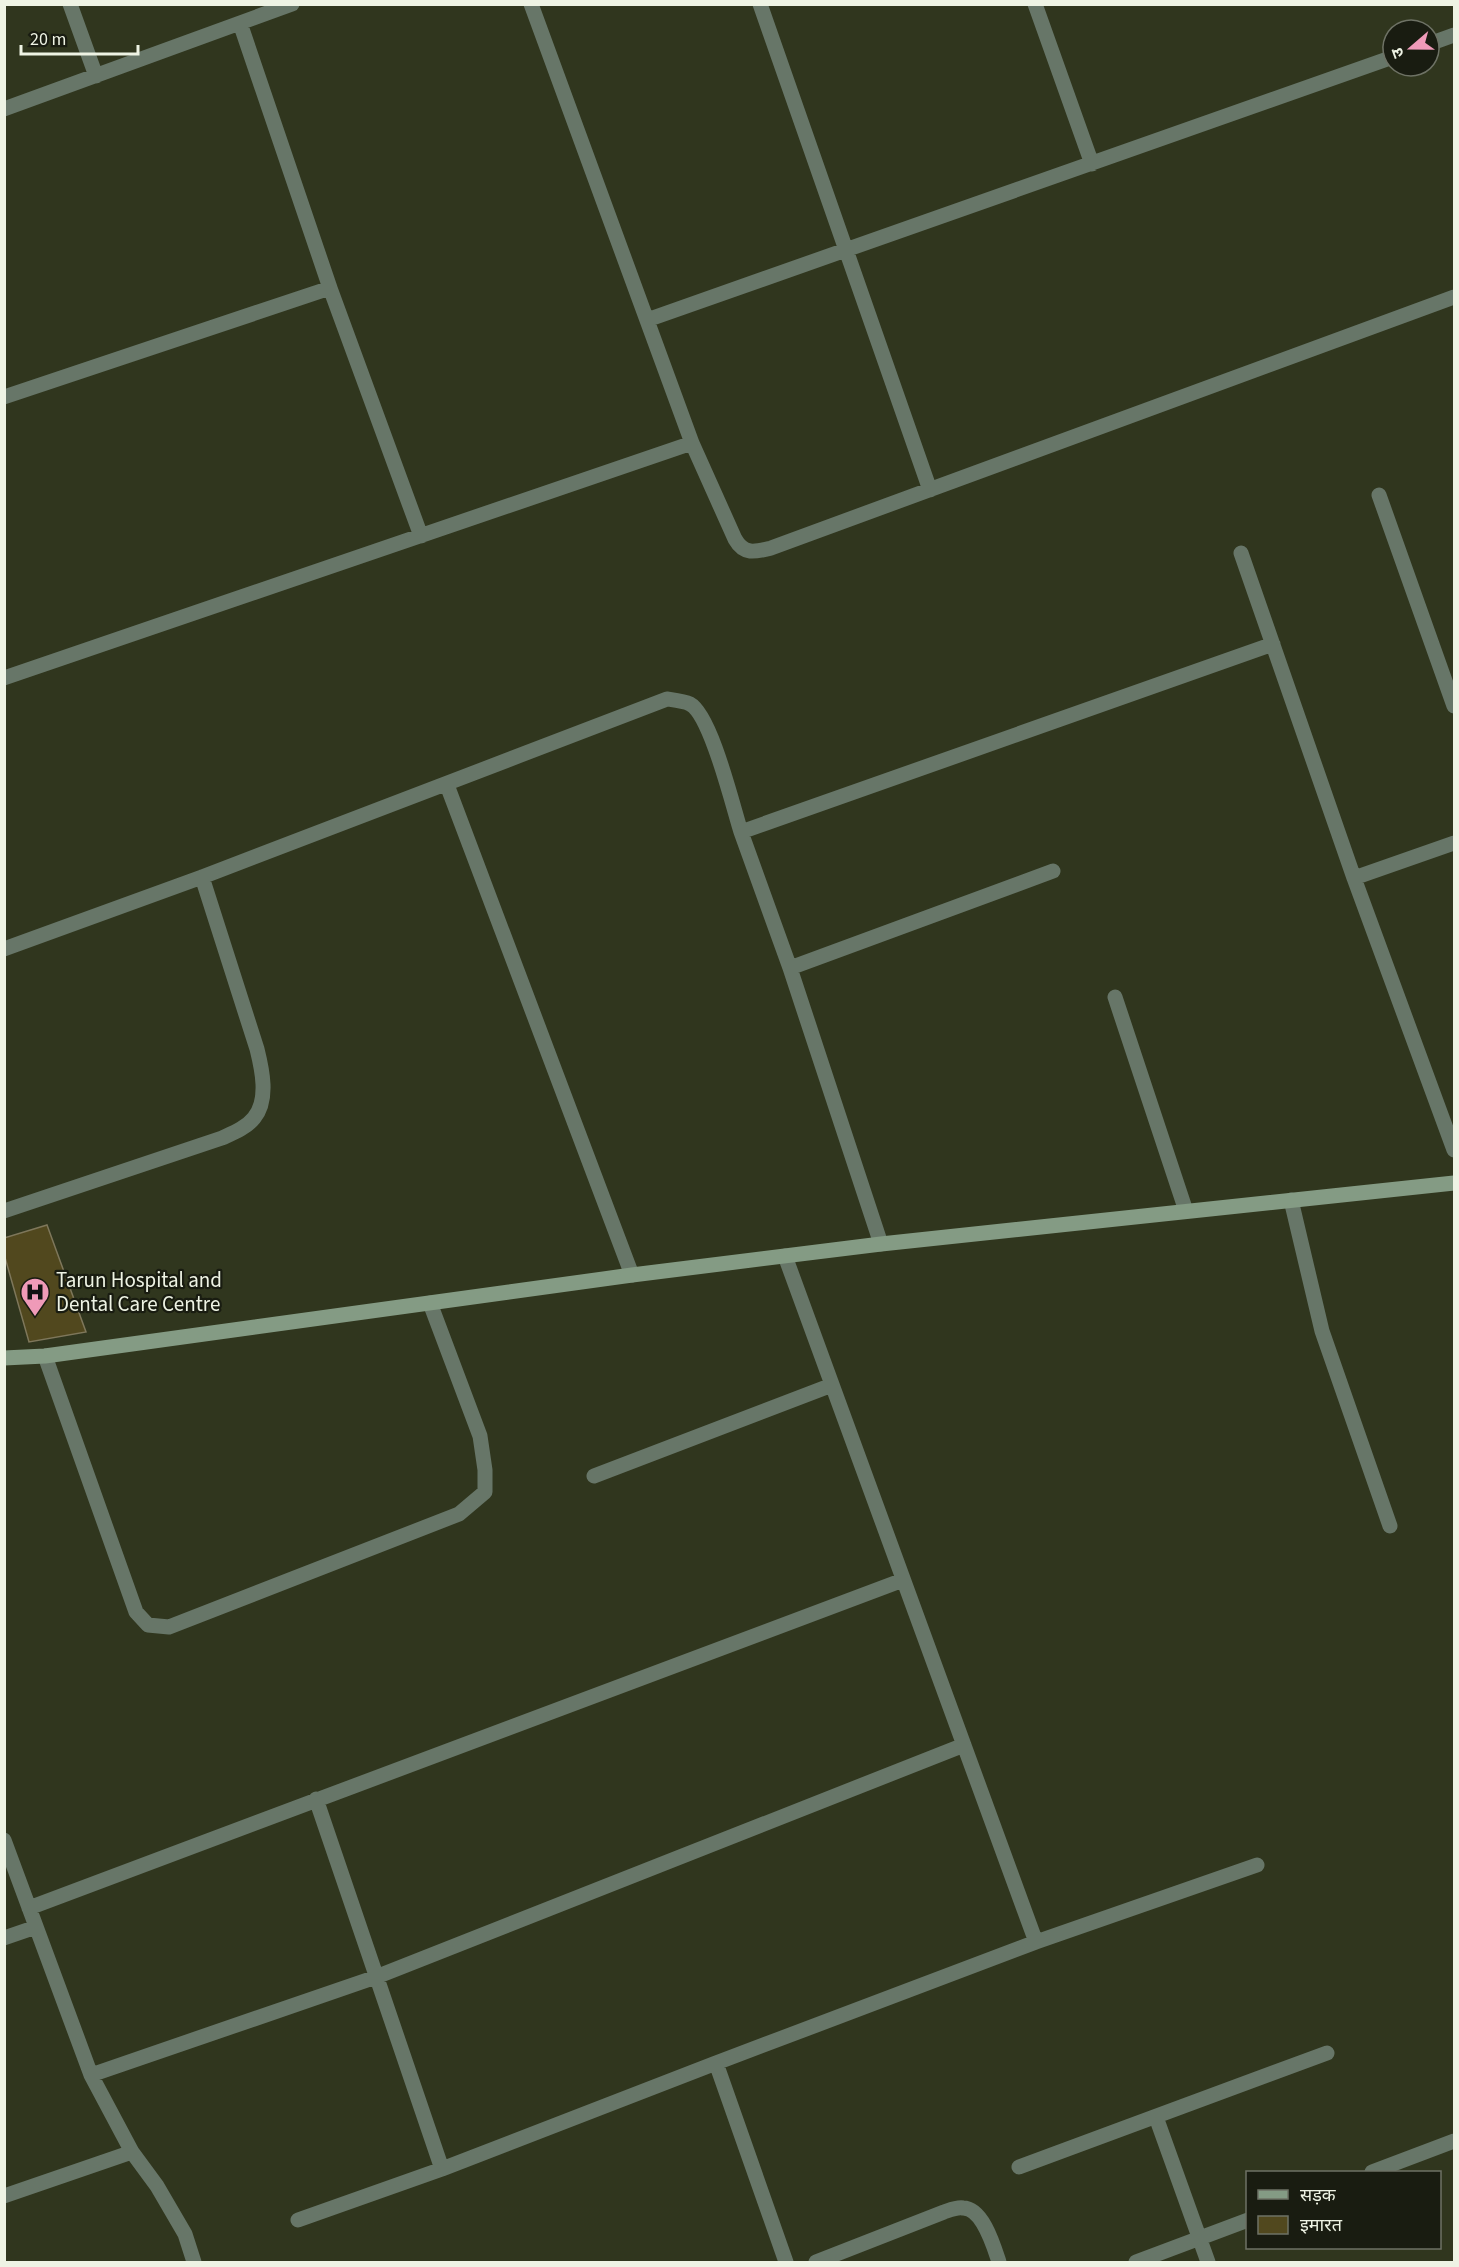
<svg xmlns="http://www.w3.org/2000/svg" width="1459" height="2267" font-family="'Source Sans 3','Noto Sans Devanagari',sans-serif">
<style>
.building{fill:#51481e;stroke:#7e775b;stroke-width:1.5}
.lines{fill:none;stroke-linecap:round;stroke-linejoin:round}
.street{stroke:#677668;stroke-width:15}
.secondary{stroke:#849b84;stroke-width:15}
.labels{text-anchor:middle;stroke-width:4.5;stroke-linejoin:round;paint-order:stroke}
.poi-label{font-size:21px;fill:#eef3e4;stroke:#191c11;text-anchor:start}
</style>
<rect width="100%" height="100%" fill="#30361e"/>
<path class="building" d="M47 1225 86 1332 29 1342 4 1254V1238Z"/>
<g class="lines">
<path class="street" d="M70 4 96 76
M531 4 692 443 735 539C744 555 755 552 771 548L1454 297
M760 4 930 490
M1035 4 1092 164
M240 23 330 288 421 536
M1429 44 1454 35
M4 109 292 4
M647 320 1393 57
M4 397 330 288
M1379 495 1454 706
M1241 553 1354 878
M4 678 692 443
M447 785 632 1275
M1454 843 1354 878 1454 1150
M4 949 202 877 667 699C674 700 684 701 690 704 711 715 733 807 741 832
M790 968 1053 871
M1115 997 1186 1211
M1291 1200 1322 1331 1390 1526
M4 1211 222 1138C233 1133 246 1128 254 1118 269 1100 262 1069 257 1049L202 877
M881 1244 790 968 741 832 1273 644
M785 1256 1036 1942
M45 1356 136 1612 148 1625 169 1627 459 1514 485 1492V1470L480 1436 430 1303
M594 1476 832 1385
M316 1799 442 2169
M4 1840 91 2075 132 2152 157 2186 185 2234 194 2262
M29 1908 903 1580
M4 1938 36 1927
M716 2063 1036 1942 1257 1865
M91 2075 376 1977 964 1745
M1156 2117 1208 2262
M1019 2167 1327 2053
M1372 2172 1454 2141
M4 2196 132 2152
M298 2220 442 2169 716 2063 786 2262
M816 2262 944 2212C950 2210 957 2207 963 2208 983 2208 994 2247 999 2262
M1136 2262 1248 2220"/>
<path class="secondary" d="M4 1358 45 1356 632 1275 881 1244 1454 1183"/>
</g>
<defs>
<g id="hospital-pin" transform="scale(1.5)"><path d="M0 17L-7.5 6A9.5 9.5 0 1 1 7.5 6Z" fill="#ef9ab8" stroke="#191c11"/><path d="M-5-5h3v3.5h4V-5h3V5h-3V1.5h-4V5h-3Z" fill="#111"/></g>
</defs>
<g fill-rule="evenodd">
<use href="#hospital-pin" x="35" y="1292"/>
</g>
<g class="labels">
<g class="poi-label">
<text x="56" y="1287">Tarun Hospital and<tspan x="56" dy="24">Dental Care Centre</tspan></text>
</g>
</g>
<rect width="1459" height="2267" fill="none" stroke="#eef3e4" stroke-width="12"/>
<rect x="1246" y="2171" width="195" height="78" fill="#191c11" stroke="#6e7265" stroke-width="1.5"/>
<rect x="1258" y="2190" width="30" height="9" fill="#849b84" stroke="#6e7265" stroke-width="1.5"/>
<text x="1300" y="2201" font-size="18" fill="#eef3e4">सड़क</text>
<rect x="1258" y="2216" width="30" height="18" fill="#51481e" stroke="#6e7265" stroke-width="1.5"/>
<text x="1300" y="2231" font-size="18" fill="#eef3e4">इमारत</text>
<g transform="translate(1411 48) rotate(250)"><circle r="28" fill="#191c11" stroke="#6e7265" stroke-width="1.5"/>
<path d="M0-4.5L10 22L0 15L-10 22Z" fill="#ef9ab8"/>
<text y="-9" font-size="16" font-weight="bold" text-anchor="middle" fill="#eef3e4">उ</text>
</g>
<path d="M21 45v9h117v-9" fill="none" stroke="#eef3e4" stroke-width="3"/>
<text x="30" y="45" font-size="18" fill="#eef3e4" stroke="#191c11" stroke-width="4.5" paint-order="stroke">20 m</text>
</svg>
